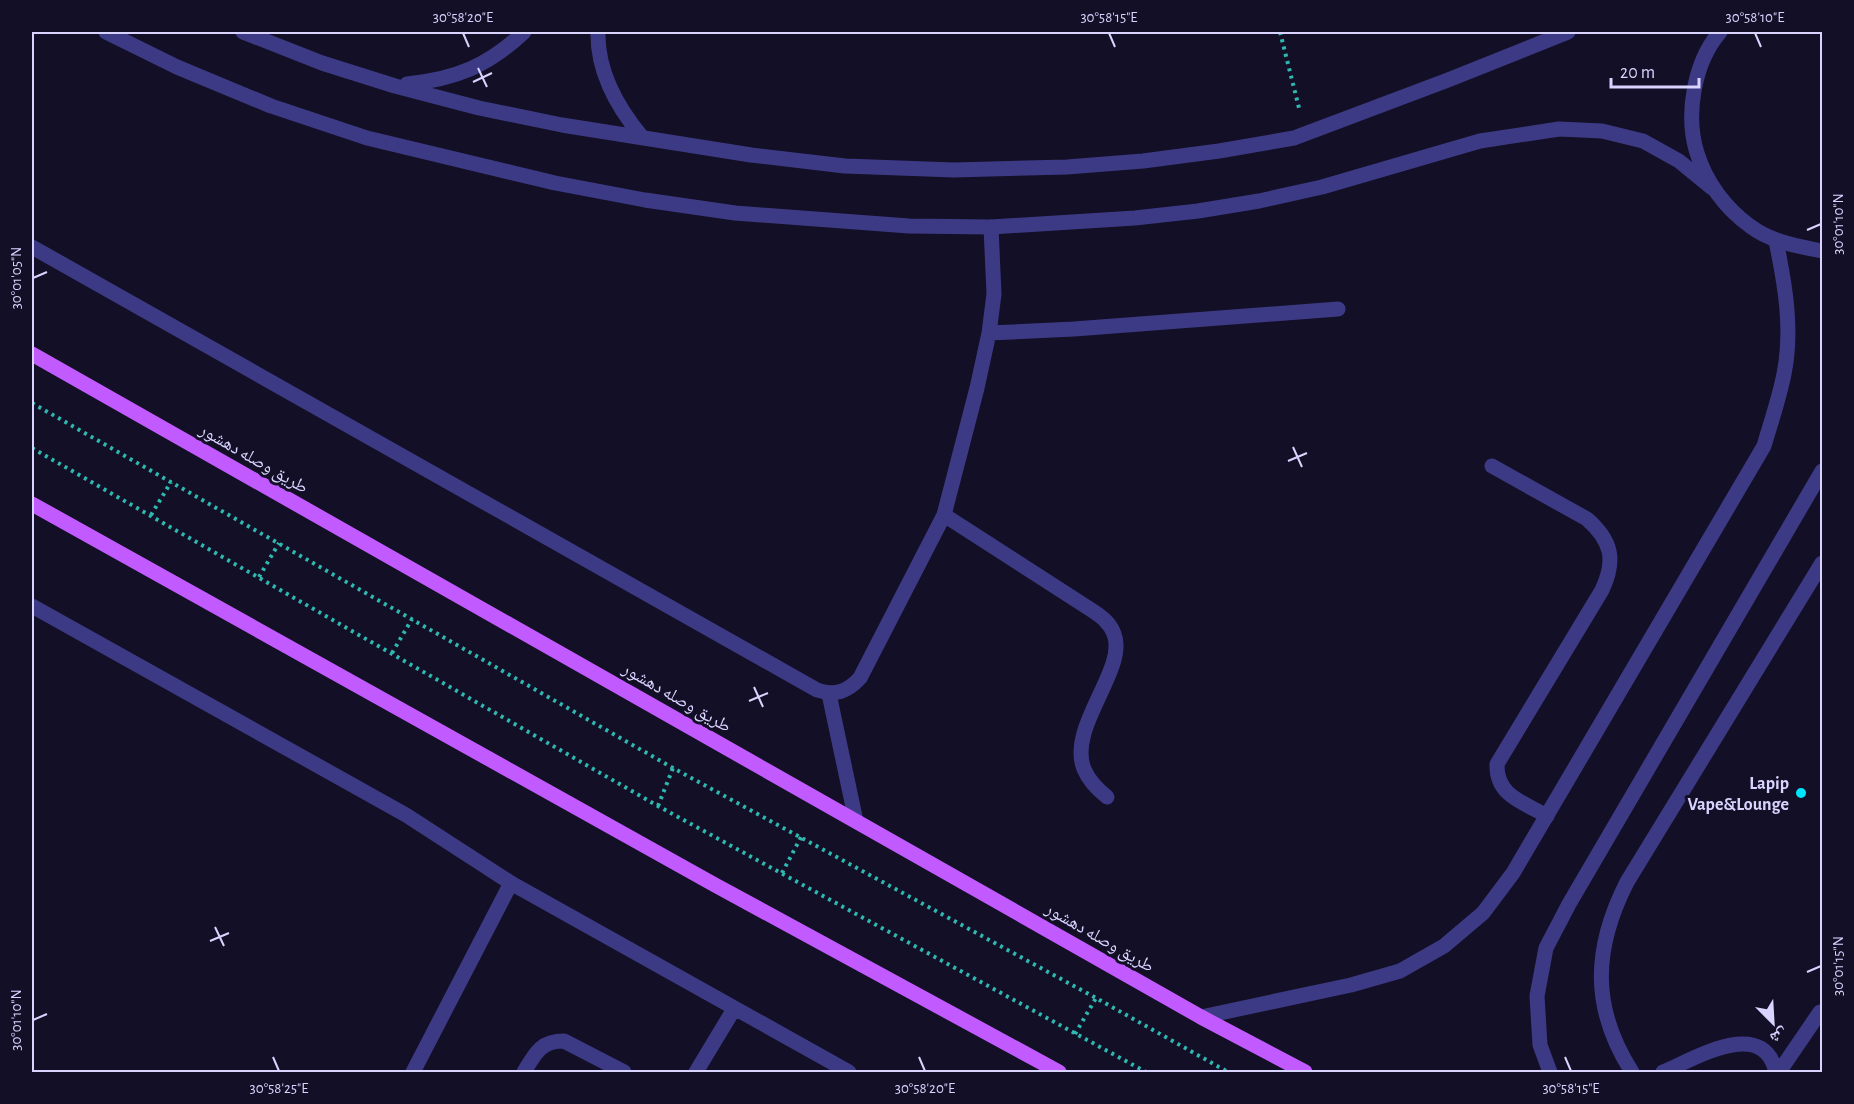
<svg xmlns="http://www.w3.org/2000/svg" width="1854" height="1104" font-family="'Alegreya Sans','Noto Naskh Arabic',sans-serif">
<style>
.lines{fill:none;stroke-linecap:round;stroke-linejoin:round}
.path{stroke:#2fb8b0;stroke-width:4;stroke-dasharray:3 4.5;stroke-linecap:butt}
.service{stroke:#3d3a85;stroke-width:15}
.minor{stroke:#3d3a85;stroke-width:15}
.primary{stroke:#c25bff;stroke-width:15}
.ticks{fill:none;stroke:#d9d4ff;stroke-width:2}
.poi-dot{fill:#00e5ff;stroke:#130f26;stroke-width:2}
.labels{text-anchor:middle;stroke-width:6;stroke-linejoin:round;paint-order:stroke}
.street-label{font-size:18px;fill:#d9d4ff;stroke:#130f26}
.poi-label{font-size:18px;font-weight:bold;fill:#d9d4ff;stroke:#130f26;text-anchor:end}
.neatline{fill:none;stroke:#d9d4ff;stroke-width:2}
.ticks-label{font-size:15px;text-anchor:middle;fill:#d9d4ff}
</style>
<rect width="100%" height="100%" fill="#130f26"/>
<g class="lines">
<path class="path" d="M1280 32 1300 112
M32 403 673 768 1096 998 1228 1072
M32 448 658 806 1146 1072
M151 515 171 482
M259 577 279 543
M392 653 412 619
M658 806 673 768
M782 873 801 837
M1075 1034 1096 998"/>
<path class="service" d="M32 247 817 690C835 696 847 692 860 678L944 515 977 388 989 333 1074 329 1338 309
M989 333 994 294 991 227
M1492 466 1587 519C1612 541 1616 560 1602 590L1497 764C1496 796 1523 802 1547 816
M944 515 1093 611C1102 617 1110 623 1114 634 1128 669 1067 727 1084 769 1089 781 1097 789 1107 797
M829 694 856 821
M511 883 849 1072
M524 1072C535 1054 540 1041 564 1041L624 1072
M696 1072 734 1009
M1632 1072C1591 1008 1593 949 1627 882L1822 563
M1663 1072C1695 1059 1763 1016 1776 1072
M1779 1072 1820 1012"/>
<path class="minor" d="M106 32 177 67 271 106 367 138 555 183 645 200 735 213 909 226 991 227 1135 218 1198 211 1259 201 1322 187 1480 141 1559 129 1602 131 1643 141 1679 161 1712 188
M243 32 322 63 395 86 479 108 562 125 751 155 845 166 954 170 1067 167 1143 161 1219 151 1294 138 1448 80 1568 32
M598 32C597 72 617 107 642 137
M1720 32C1694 62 1685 115 1697 153 1706 182 1725 208 1750 226 1771 242 1797 246 1822 251
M407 84C456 79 488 66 524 32
M32 606 406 815 511 883 413 1072
M1201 1017 1351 985 1400 971 1444 946 1483 913 1513 873 1764 446C1771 422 1779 399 1784 374 1793 330 1785 284 1776 241
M1550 1072 1540 1045 1537 996 1546 948 1569 904 1822 471"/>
<path class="primary" d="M32 354 1201 1017 1305 1072
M32 504 715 885 1059 1072"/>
</g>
<path class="ticks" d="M463 33 469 47M1109 33 1115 47M1755 33 1761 47M478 68 487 87M473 82 492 73M1807 230 1821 224M33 278 47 272M1293 447 1302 467M1288 461 1307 453M754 687 763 707M749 701 768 693M215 927 224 946M210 941 229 933M1807 972 1821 966M33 1020 47 1014M273 1057 279 1071M919 1057 925 1071M1565 1057 1571 1071"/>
<circle class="poi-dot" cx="1801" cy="793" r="6"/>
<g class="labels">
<g class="street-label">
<text transform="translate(254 458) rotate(30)" y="6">طريق وصله دهشور</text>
<text transform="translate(677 697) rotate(30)" y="6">طريق وصله دهشور</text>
<text transform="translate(1100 937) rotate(30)" y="6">طريق وصله دهشور</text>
</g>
<g class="poi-label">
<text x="1789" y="789">Lapip<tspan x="1789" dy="21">Vape&amp;Lounge</tspan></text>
</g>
</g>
<rect width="1854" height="1104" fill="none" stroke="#130f26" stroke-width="66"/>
<g transform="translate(1773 1023) rotate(156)" stroke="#130f26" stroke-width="4.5" paint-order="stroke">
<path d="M0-4.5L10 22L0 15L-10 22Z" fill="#d9d4ff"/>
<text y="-9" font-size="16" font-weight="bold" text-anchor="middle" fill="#d9d4ff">ش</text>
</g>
<path d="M1611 78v9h88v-9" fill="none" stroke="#d9d4ff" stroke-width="3"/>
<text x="1620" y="78" font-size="18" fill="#d9d4ff" stroke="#130f26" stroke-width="4.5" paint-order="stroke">20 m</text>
<rect x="33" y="33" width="1788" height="1038" class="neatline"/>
<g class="ticks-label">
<text x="463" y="22">30°58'20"E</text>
<text x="1109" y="22">30°58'15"E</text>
<text x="1755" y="22">30°58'10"E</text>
<text transform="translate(1838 224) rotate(-90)" y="5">30°01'10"N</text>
<text transform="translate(16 278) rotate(-90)" y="5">30°01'05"N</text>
<text transform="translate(1838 966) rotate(-90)" y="5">30°01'15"N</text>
<text transform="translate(16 1020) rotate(-90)" y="5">30°01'10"N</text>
<text x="279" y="1093">30°58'25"E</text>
<text x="925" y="1093">30°58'20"E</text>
<text x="1571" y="1093">30°58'15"E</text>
</g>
</svg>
